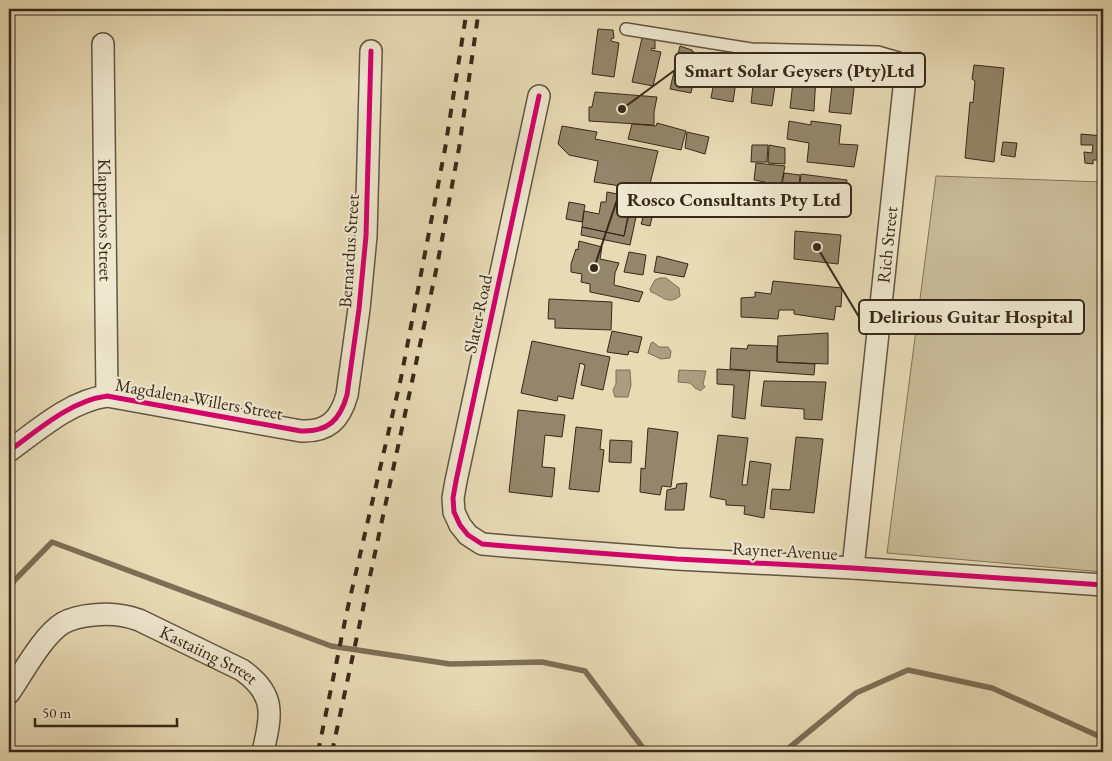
<svg xmlns="http://www.w3.org/2000/svg" width="1112" height="761" font-family="'EB Garamond',serif">
<style>
.green{fill:#c9bd9b;stroke:#80735a}
.water{fill:#ab9e80;stroke:#7d6f56}
.lines{fill:none;stroke-linecap:round;stroke-linejoin:round}
.stream{stroke:#7d6f56;stroke-width:5.5}
.building{fill:#93866a;stroke:#372918}
.lane-casing{stroke:#635640;stroke-width:14}
.street-casing{stroke:#635640;stroke-width:24}
.lane{stroke:#efe8d0;stroke-width:11}
.street{stroke:#efe8d0;stroke-width:21}
.rail{stroke:#372918;stroke-width:4;stroke-dasharray:9 9;stroke-linecap:butt}
.cycleway-casing{stroke:#efe8d0;stroke-width:8}
.cycleway{stroke:#d6006c;stroke-width:5}
.labels{text-anchor:middle;stroke-width:4.5;stroke-linejoin:round;paint-order:stroke}
.street-label{font-size:18px;fill:#372918;stroke:#efe8d0}
.leader{fill:none;stroke:#372918;stroke-width:2}
.callout-dot{fill:#372918;stroke:#efe8d0;stroke-width:2}
.callout{fill:#efe8d0;stroke:#372918;stroke-width:2}
.callout-label{font-size:19px;text-anchor:middle;font-weight:bold;fill:#372918}
</style>
<rect width="100%" height="100%" fill="#e7dbb6"/>
<filter id="stains"><feTurbulence type="fractalNoise" baseFrequency=".004" numOctaves="4"/><feColorMatrix values="0 0 0 0 .2 0 0 0 0 .09 0 0 0 0 .02 0 0 0 .5 -.17"/></filter>
<radialGradient id="worn" r=".72"><stop offset=".6" stop-color="#630" stop-opacity="0"/><stop offset="1" stop-color="#630" stop-opacity=".3"/></radialGradient>
<path class="green" d="M936 176 1103 182V572L887 553Z"/>
<path class="water" d="M660 278H666L679 288 680 296C668 306 661 295 651 292L650 289 655 280Z
M653 342 659 347H668L671 351 670 358 661 359 648 353 651 343Z
M616 370H630L631 385 628 397H615L613 390 616 384Z
M679 370 706 371 703 384 705 387 700 391 698 389H696L690 383 678 382Z"/>
<g class="lines">
<path class="stream" d="M9 586 52 542 331 646 450 664 542 662 585 671 646 752
M784 752 856 693 908 670 992 688 1103 738"/>
</g>
<path class="building" d="M598 29 613 30 614 38 611 39V41L619 43 614 77 592 74Z
M642 38 655 40V49L652 48 651 50 661 52 653 86 632 82Z
M680 46 692 50V51L694 52 693 58 690 57V59L698 61 691 93 670 89Z
M719 55 731 57V60H734L733 65H730V67L738 68 733 102 711 98Z
M756 59 769 60V63H771V69H768V70L777 72 772 106 751 103Z
M795 64 809 65 808 68 811 67 810 74 807 75 816 76 814 111 790 108Z
M974 65 1004 68 994 162 965 158 970 102 973 103 975 81 972 79Z
M834 68 848 69 847 72H850V78L846 79 855 80 851 114 829 112Z
M595 92 657 97 654 112V125L589 121V107H592Z
M789 121 811 125V121L841 125 839 144 858 145 854 167 807 162 809 143 787 139Z
M657 123 686 131 681 150 628 139 632 124 656 126Z
M562 126 597 132 595 139 658 151 650 184 641 189 594 182 598 161 569 155 558 144Z
M687 132 709 137 705 154 685 148Z
M1081 134 1103 136V160H1093V164L1085 163 1084 152 1092 153 1093 145H1081Z
M1003 142 1017 143 1015 157 1001 155Z
M752 145H768L767 162H751Z
M769 145 785 148V164L768 163Z
M756 163 785 166 780 190 764 192 765 182 754 180Z
M784 173 800 175 799 187 782 186Z
M801 174 847 180 843 209 798 204Z
M607 192 633 197 624 236 582 227 584 211 599 214 601 202H606Z
M638 196 656 201 650 226 641 224 643 218 634 216Z
M569 202 585 205 582 222 566 219Z
M628 215 636 217 630 245 581 235 582 227 624 236Z
M795 231 841 235 838 264 794 259Z
M579 241 602 247 600 259 619 263 615 273 614 285 643 292 639 302 590 292V284L581 282 582 274 571 272V264L576 249 578 250Z
M629 252 646 255 643 275 624 272Z
M657 256 688 264 684 277 654 272Z
M773 281 842 288 841 307 836 306 834 320 794 314V310H779L778 319 741 317V298L755 297V292L771 294Z
M549 299 612 302 611 330 555 328V319H548Z
M612 331 642 337 638 353 629 351 628 355 607 352Z
M828 333V364L777 362 778 336Z
M532 341 610 357 603 390 581 385 585 365 580 363 573 399 558 396 557 401 521 393Z
M748 345 777 346V362L815 364 814 375 730 369 731 348 747 349Z
M717 369 750 371 745 419 732 417 734 385 717 384Z
M764 381 826 382 822 420 804 419V409L761 406Z
M518 410 565 415 562 437 545 435 542 467 555 468 552 497 509 492Z
M576 427 602 430 600 449 604 450 599 492 569 489Z
M648 428 678 432 671 487 662 486 660 495 640 492 641 468 645 469Z
M718 435 748 438 742 485H747L750 461 771 464 764 518 744 514 745 506 726 505V500L710 497Z
M796 437 823 439 814 513 770 509 772 489 790 490Z
M610 440 632 441 631 463 609 462Z
M687 483 684 510H665L667 490 676 488 677 484Z"/>
<g class="lines">
<g class="lane-casing">
<path id="lane" d="M626 29 751 49 878 52 899 58 906 69"/>
</g>
<g class="street-casing">
<g id="street">
<path id="s1" d="M103 44 107 396"/>
<path d="M539 96 456 481 453 498 454 512 460 525 468 535 482 544 505 546 677 559 853 568 1103 585"/>
<path d="M9 451C38 430 70 401 107 396L301 431C328 432 340 420 347 395L359 309 366 236 371 51"/>
<path id="s2" d="M853 568 906 69"/>
<path id="s3" d="M9 693C23 673 43 635 63 623 72 618 83 616 93 615 109 613 123 614 139 620L242 670C277 695 271 715 263 752"/>
</g>
</g>
<use href="#lane" class="lane"/>
<use href="#street" class="street"/>
<path class="rail" d="M318 752 347 611 401 378 445 149 467 9
M332 752 437 266 459 148 479 9"/>
<g class="cycleway-casing">
<path id="cycleway" d="M539 96 456 481 453 498 454 512 460 525 468 535 482 544 505 546 677 559 853 568 1103 585
M9 451C38 430 70 401 107 396L301 431C328 432 340 420 347 395L359 309 366 236 371 51"/>
</g>
<use href="#cycleway" class="cycleway"/>
</g>
<g class="labels">
<g class="street-label">
<text dy="6" stroke="none"><textPath href="#s1" startOffset="176">Klapperbos Street</textPath></text>
<text dy="6" stroke="none"><textPath href="#s2" startOffset="325">Rich Street</textPath></text>
<text transform="translate(349 251) rotate(-86)" y="6">Bernardus Street</text>
<text transform="translate(478 314) rotate(-78)" y="6">Slater Road</text>
<text transform="translate(199 399) rotate(10)" y="6">Magdalena Willers Street</text>
<text transform="translate(785 551) rotate(3)" y="6">Rayner Avenue</text>
<text dy="6" stroke="none"><textPath href="#s3" startOffset="245">Kastaiing Street</textPath></text>
</g>
</g>
<path class="leader" d="M622 109L675 70M594 268L617 200M817 247L859 317"/>
<g class="callout-dot">
<circle cx="622" cy="109" r="5"/>
<circle cx="594" cy="268" r="5"/>
<circle cx="817" cy="247" r="5"/>
</g>
<g class="callout">
<rect x="675" y="53" width="250" height="34" rx="5"/>
<rect x="617" y="183" width="234" height="34" rx="5"/>
<rect x="859" y="300" width="225" height="34" rx="5"/>
</g>
<g class="callout-label">
<text x="800" y="77">Smart Solar Geysers (Pty)Ltd</text>
<text x="734" y="206">Rosco Consultants Pty Ltd</text>
<text x="971" y="323">Delirious Guitar Hospital</text>
</g>
<rect width="1112" height="761" fill="none" stroke="#e7dbb6" stroke-width="30"/>
<rect x="10" y="10" width="1092" height="741" fill="none" stroke="#372918" stroke-width="2.5"/>
<rect x="15" y="15" width="1082" height="731" fill="none" stroke="#372918"/>
<path d="M35 718v8h142v-8" fill="none" stroke="#372918" stroke-width="2.5"/>
<text x="42" y="718" font-size="15" fill="#372918" stroke="#efe8d0" stroke-width="4" paint-order="stroke">50 m</text>
<rect width="100%" height="100%" filter="url(#stains)"/>
<rect width="100%" height="100%" fill="url(#worn)"/>
</svg>
